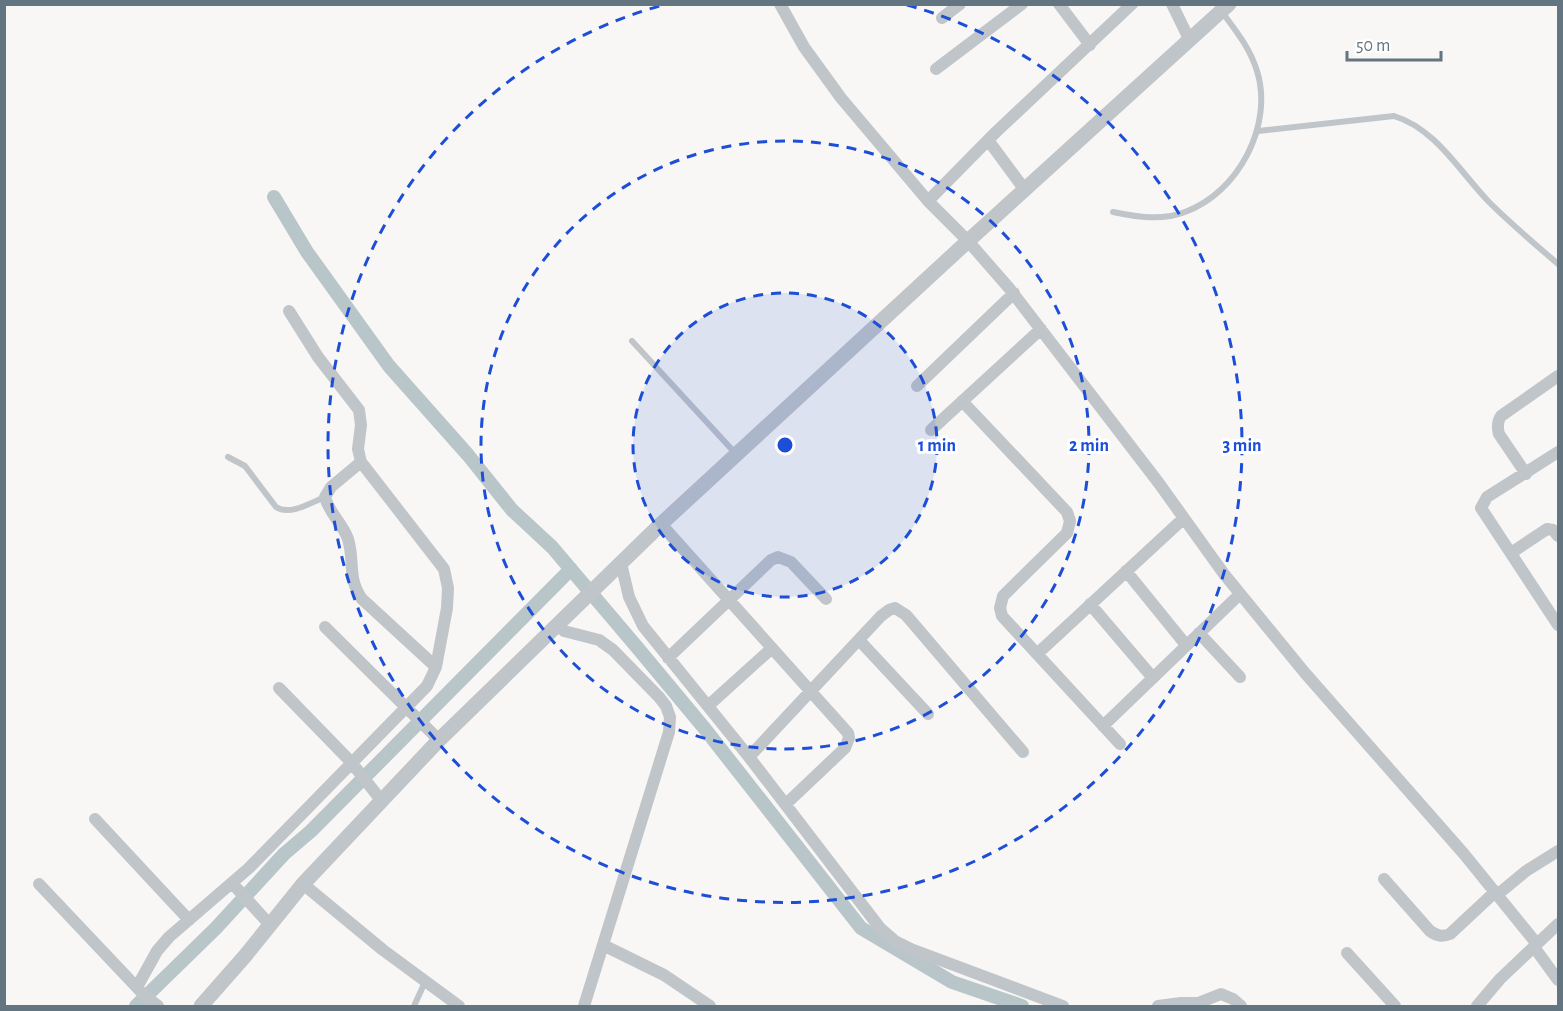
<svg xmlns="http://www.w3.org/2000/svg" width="1563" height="1011" font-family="'Alegreya Sans',sans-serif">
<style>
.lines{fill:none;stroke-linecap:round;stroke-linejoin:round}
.canal{stroke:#b9c6c9;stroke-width:14}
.service{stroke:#c0c5c9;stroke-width:6}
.minor{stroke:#c0c5c9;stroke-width:12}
.tertiary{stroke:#c0c5c9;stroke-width:15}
.ring{fill:none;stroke:#1d4ed8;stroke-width:3;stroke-dasharray:10 8}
.centre{fill:#1d4ed8;stroke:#fff;stroke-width:3}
.ring-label{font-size:18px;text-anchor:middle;font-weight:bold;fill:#1d4ed8;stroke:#fff;stroke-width:6;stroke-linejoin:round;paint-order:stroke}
</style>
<rect width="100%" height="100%" fill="#f8f7f5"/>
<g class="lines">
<path class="canal" d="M274 197 307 252 389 366 468 455 512 510 552 547 636 646 705 729 861 928 952 982 1022 1006
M136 1006 216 928 284 854 311 831 571 569"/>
<path class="service" d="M1258 131 1394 116C1436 129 1459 171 1489 202 1511 224 1535 244 1558 264
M1113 212C1137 217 1162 221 1185 212 1238 193 1274 125 1257 71 1250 48 1236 31 1222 12
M632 341 737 455
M228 457 245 466 276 507C290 516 310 503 325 497
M414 1006 425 982"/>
<path class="minor" d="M780 4 804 47 841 98 928 201 968 241 1009 288 1158 482 1224 574 1305 673 1464 854 1537 944
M1059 4 1090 45
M1172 4 1190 41
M942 18 960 4
M936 69 1022 4
M988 140 1025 190
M928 201 996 132 1132 4
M917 386 1014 293
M962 401 1067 512 1070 521 1067 533 1003 596 1000 608 1002 616 1120 744
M931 430 1041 329
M1558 452 1487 497 1481 508 1558 625
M361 462 331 487 325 497C329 513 343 524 348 539 355 562 347 578 362 599L436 667
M1526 474 1499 434C1497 427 1497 422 1501 416L1558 376
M661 524 848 733 849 738 845 748 786 804
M1511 553 1547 529 1553 530 1558 536
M621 563 629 597 643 626 749 757 880 928 895 941 911 949 1063 1006
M1126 571 1186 645
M1090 604 1153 678
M558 626 564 631 599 640 613 650 659 697 666 706 670 717 669 732 584 1006
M325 627 439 740
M1199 633 1240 677
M859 640 928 714
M1037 654 1184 518
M668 658 771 560 778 557 791 562 826 599
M279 688 351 762 381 800
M709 705 772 648
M1103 726 1240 594
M749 757 881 616 889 610 895 608 906 615 1023 752
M95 819 189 920
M1384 879 1430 931C1437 936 1442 937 1450 934L1495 892
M232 883 270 925
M39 884 144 995 158 1006
M303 884 383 950 459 1006
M1497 895 1526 871 1558 851
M603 945 664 975 710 1006
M1534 947 1558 980
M1347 953 1395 1006
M137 987 157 951 169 937 249 868 427 686 436 667 447 608 448 588 444 569 361 462 358 449 361 425 359 410 318 357 289 311
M1158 1006 1181 1003H1198L1221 994 1233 999 1241 1006
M1477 1006 1500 979 1558 924"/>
<path class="tertiary" d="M201 1006 245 956 303 884 439 740 661 524 968 241 1229 4"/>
</g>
<circle cx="785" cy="445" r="152" fill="#1d4ed8" fill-opacity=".12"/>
<g class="ring">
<circle cx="785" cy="445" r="152"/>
<circle cx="785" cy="445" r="304"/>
<path d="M907 5A457 457 0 1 1 663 5"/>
</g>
<circle cx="785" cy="445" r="9" class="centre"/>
<g class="ring-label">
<text x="937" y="451">1 min</text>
<text x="1089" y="451">2 min</text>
<text x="1242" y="451">3 min</text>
</g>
<rect width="1563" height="1011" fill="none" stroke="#627580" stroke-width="12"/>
<path d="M1347 51v9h94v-9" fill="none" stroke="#627580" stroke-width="3"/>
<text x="1356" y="51" font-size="18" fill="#627580" stroke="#ffffff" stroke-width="4.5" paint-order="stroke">50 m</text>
</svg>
